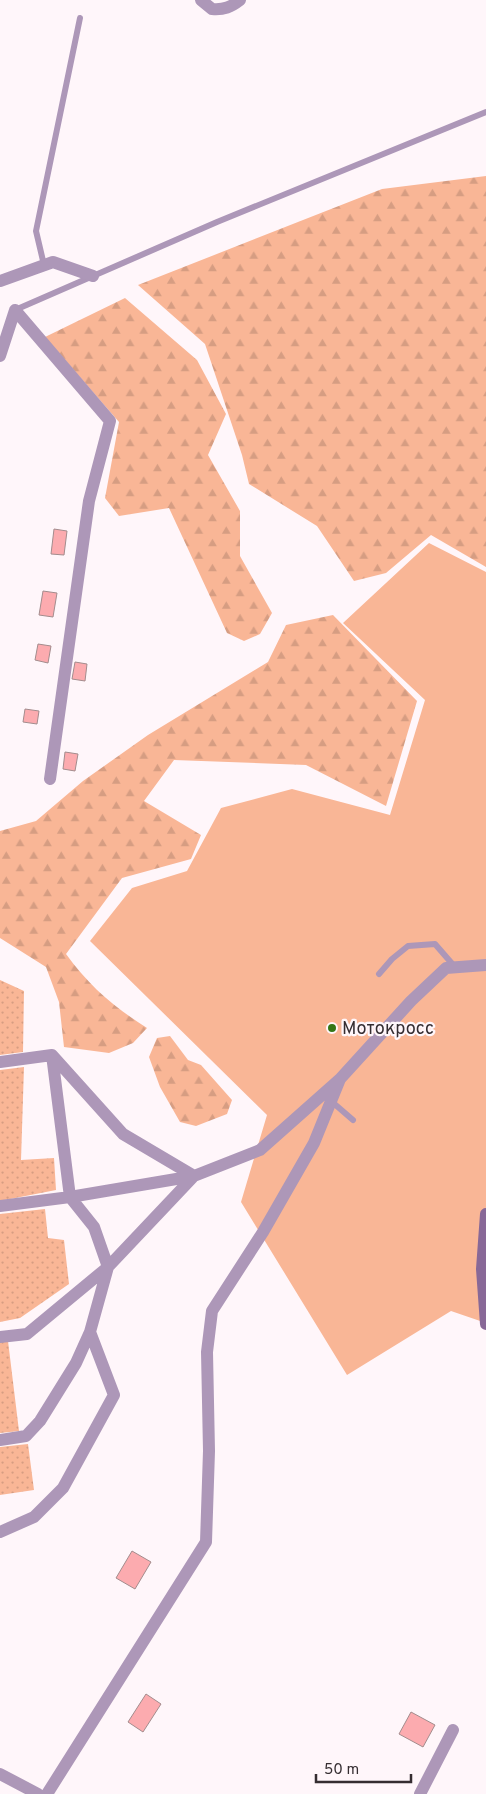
<svg xmlns="http://www.w3.org/2000/svg" width="486" height="1794" font-family="Overpass,sans-serif">
<style>
.forest{fill:url(#forest-firs)}
.park{fill:url(#park-dots)}
.pitch{fill:#f9b696}
.building{fill:#fcabaf;stroke:#a38c8d}
.lines{fill:none;stroke-linecap:round;stroke-linejoin:round}
.lane{stroke:#ad97b8;stroke-width:6}
.street{stroke:#ad97b8;stroke-width:12}
.secondary{stroke:#886897;stroke-width:12}
.poi-dot{fill:#337616;stroke:#fff6fa;stroke-width:2}
.labels{text-anchor:middle;stroke-width:4.5;stroke-linejoin:round;paint-order:stroke}
.poi-label{font-size:18px;fill:#352d31;stroke:#fff6fa;text-anchor:start}
</style>
<defs>
<pattern id="forest-firs" width="22" height="20" patternUnits="userSpaceOnUse" patternTransform="scale(1.25)"><rect width="22" height="20" fill="#f9b696"/><path d="M5 1l3.5 6h-7zM16 11l3.5 6h-7z" fill="#d69d82"/></pattern>
<pattern id="park-dots" width="8" height="8" patternUnits="userSpaceOnUse" patternTransform="scale(1.25)"><rect width="8" height="8" fill="#f9b696"/><path d="M2 2h.1M6 6h.1" fill="none" stroke="#d69d82" stroke-width="1.8" stroke-linecap="round"/></pattern>
</defs>
<rect width="100%" height="100%" fill="#fff6fa"/>
<path class="forest" d="M486 176V567L431 535 386 573 354 581 317 526 249 484 242 455 205 344 138 285 382 189Z
M125 298 197 360 226 414 208 455 240 511V556L272 613 260 634 244 641 227 633 169 508 119 516 105 498 119 422 45 337Z
M333 615 417 701 386 806 306 765 174 760 144 801 201 835 191 859 122 878 66 954C89 986 114 1007 147 1028L133 1043 109 1053 64 1047 59 1002 46 967 0 938V831L36 821 83 781 148 735 268 662 286 625Z
M170 1036 188 1060 201 1065 232 1100 227 1114 196 1126 180 1122 160 1087 149 1057 157 1038Z"/>
<path class="park" d="M0 980 24 991 23 1052 0 1055Z
M24 1067 21 1160 54 1158 56 1190 0 1201V1070Z
M45 1209 48 1238 64 1240 69 1284 20 1318 0 1322V1214Z
M8 1341 19 1431 0 1433V1342Z
M28 1444 34 1490 0 1495V1447Z"/>
<path class="pitch" d="M429 543 486 572V1323L451 1311 347 1375 241 1202 267 1115 90 941 132 888 187 871 221 808 292 789 390 815 425 700 343 623Z"/>
<path class="building" d="M54 529 67 531 64 555 51 554Z
M43 591 57 593 53 617 39 615Z
M38 644 51 646 48 663 35 660Z
M75 662 87 664 85 681 72 679Z
M25 709 39 711 37 724 23 722Z
M65 752 78 754 75 771 63 769Z
M132 1551 151 1562 135 1589 116 1578Z
M146 1694 161 1704 143 1732 128 1722Z
M411 1712 435 1725 423 1747 399 1734Z"/>
<g class="lines">
<path class="lane" d="M44 265 36 231 80 18
M15 310 217 222 486 112
M379 974 392 959 408 946 435 944 455 967
M331 1101 353 1120"/>
<path class="street" d="M201 0 212 9C224 10 231 7 240 0
M0 281 53 262 93 276
M15 310 110 421 89 501 50 779
M0 356 15 310
M0 1062 52 1055 123 1134 194 1176 108 1267 27 1334 0 1337
M0 1206 70 1197 194 1176 260 1150 340 1079 411 1001 446 968 486 965
M0 1440 26 1436 40 1421 76 1363 90 1332 108 1267 94 1227 70 1197 52 1055
M0 1532 34 1517 63 1488 114 1395 90 1332
M0 1774 38 1794
M47 1794 206 1542 209 1451 207 1352 212 1311 263 1232 314 1143 340 1079
M420 1794 453 1730"/>
<path class="secondary" d="M486 1214 482 1269 486 1324"/>
</g>
<circle class="poi-dot" cx="332" cy="1028" r="5"/>
<g class="labels">
<g class="poi-label">
<text x="342" y="1034">Мотокросс</text>
</g>
</g>
<path d="M316 1774v8h95v-8" fill="none" stroke="#352d31" stroke-width="2.5"/>
<text x="324" y="1774" font-size="15" fill="#352d31" stroke="#fff6fa" stroke-width="4" paint-order="stroke">50 m</text>
</svg>
